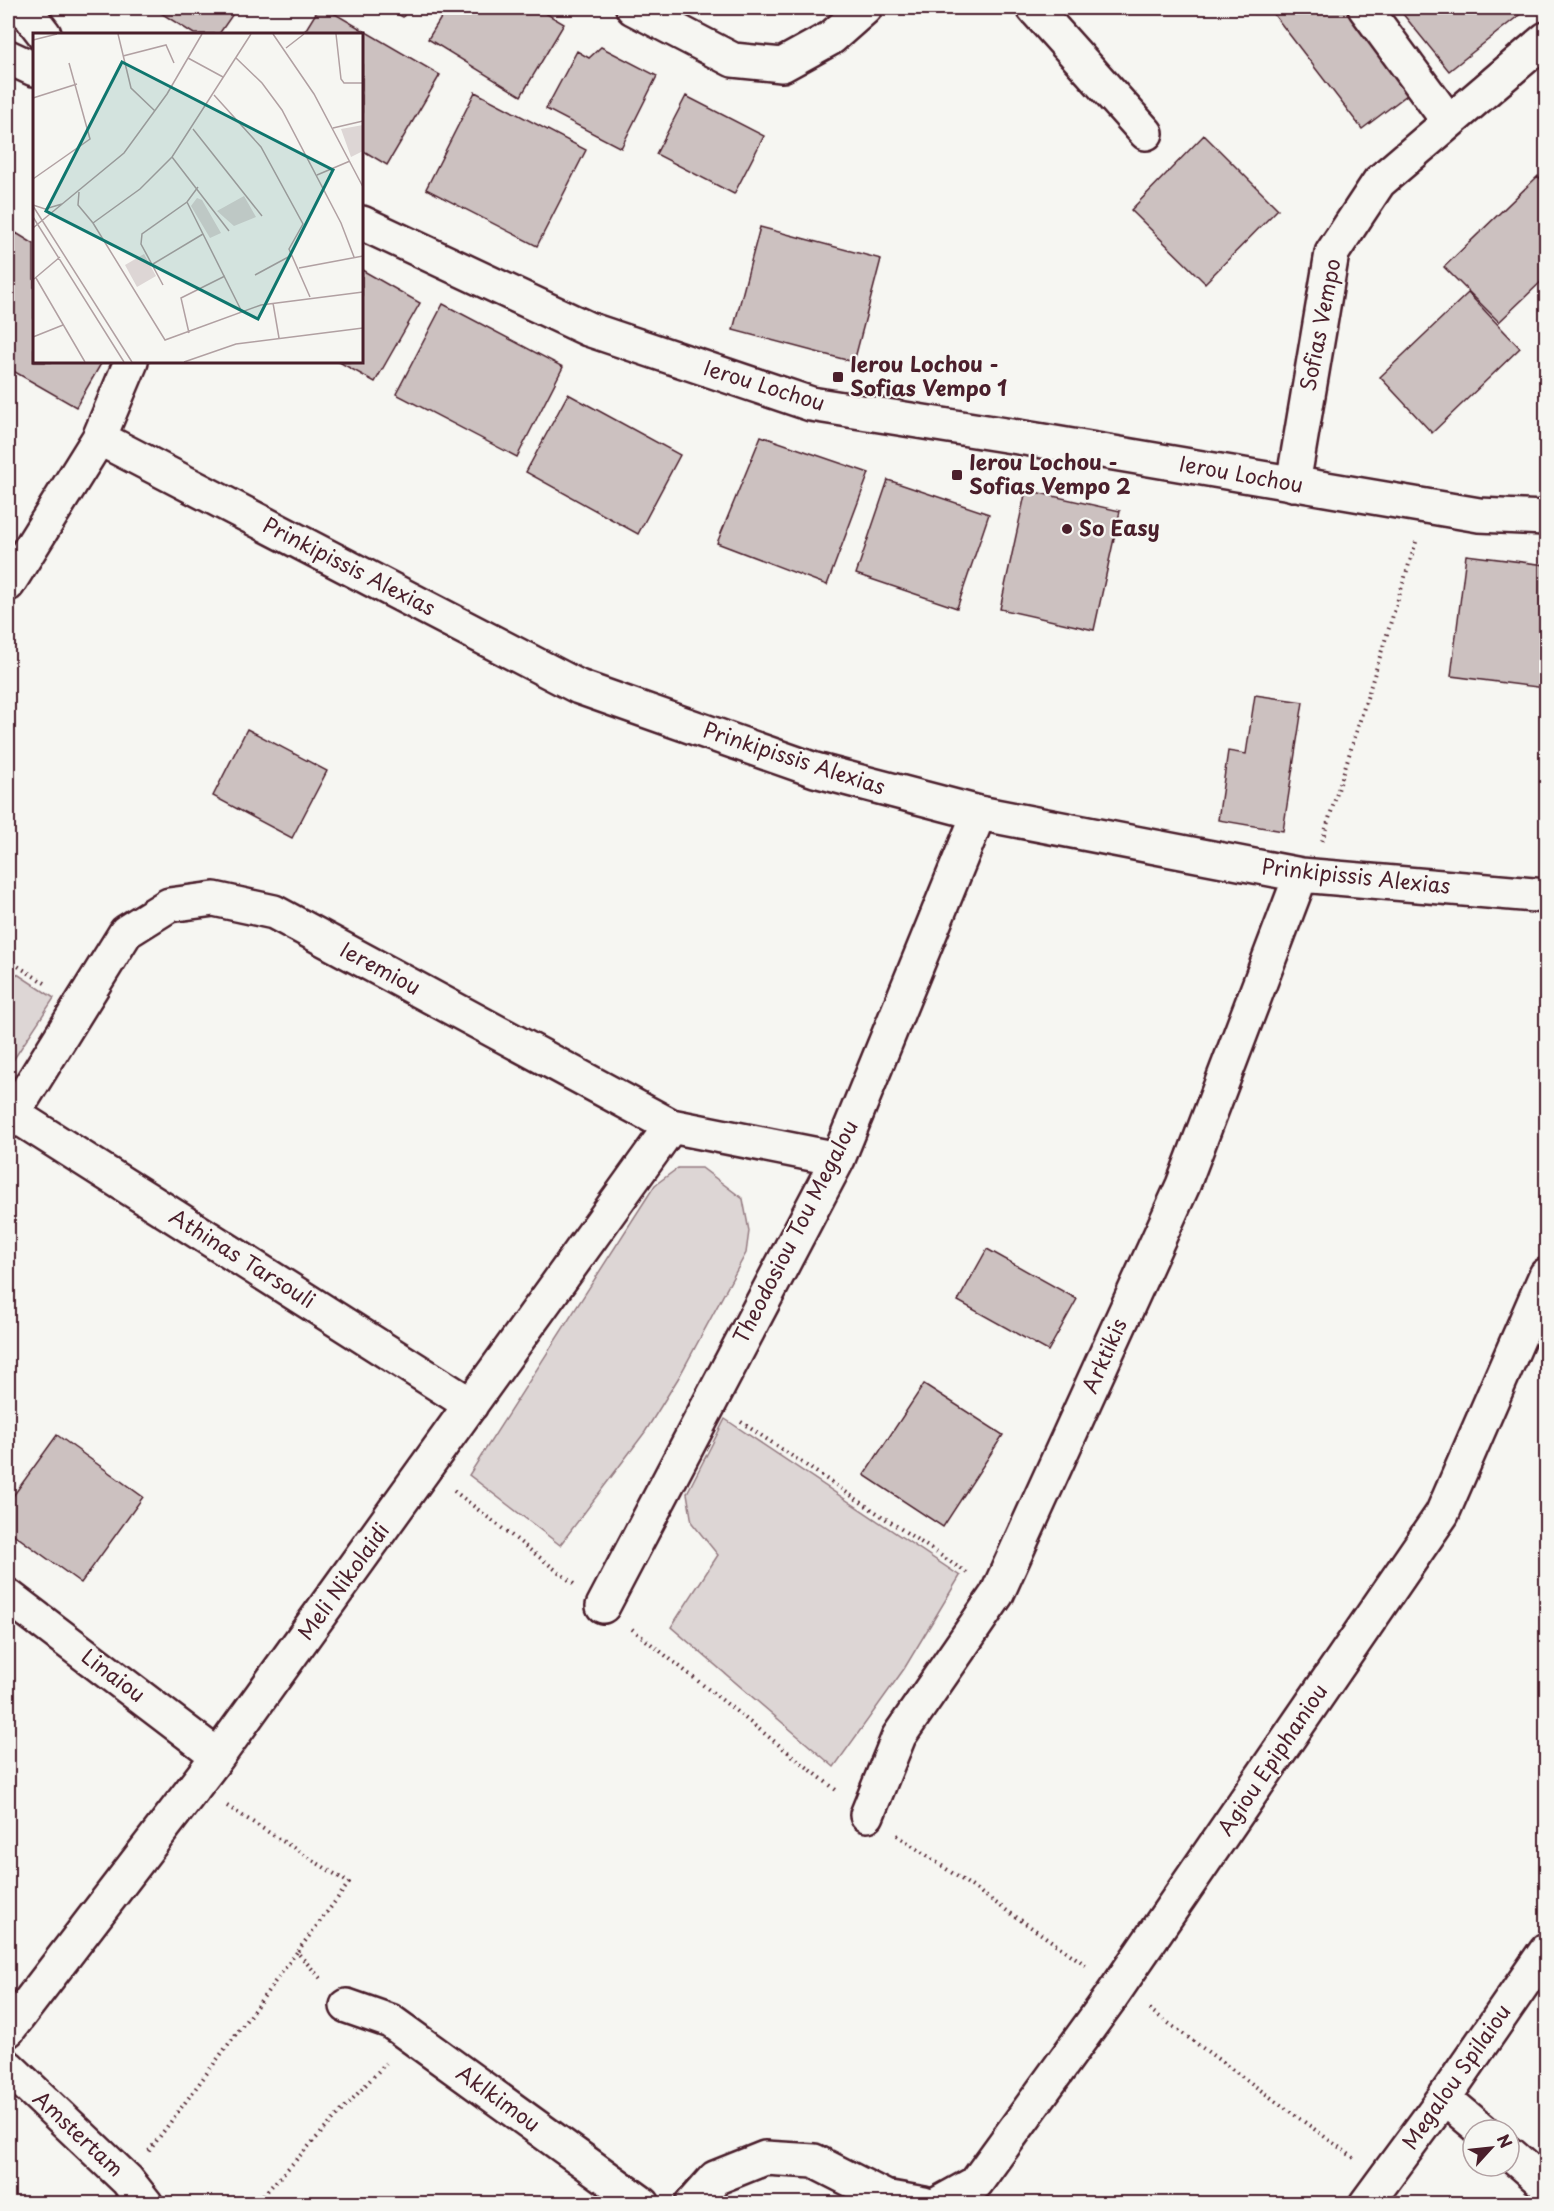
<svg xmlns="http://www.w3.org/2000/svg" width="1554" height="2211" font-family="'Playpen Sans',sans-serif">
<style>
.green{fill:#ddd6d5;stroke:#947a80;stroke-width:1.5}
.building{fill:#ccc1c0;stroke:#4a1f2b;stroke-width:1.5}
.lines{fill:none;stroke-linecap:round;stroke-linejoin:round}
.minor-casing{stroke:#4a1f2b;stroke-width:38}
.major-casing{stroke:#4a1f2b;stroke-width:38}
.path{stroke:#4a1f2b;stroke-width:4;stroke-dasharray:1.5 4.5;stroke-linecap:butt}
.minor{stroke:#f6f6f2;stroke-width:33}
.major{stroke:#f6f6f2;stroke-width:33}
.poi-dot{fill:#4a1f2b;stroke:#f6f6f2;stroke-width:2}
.labels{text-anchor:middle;stroke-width:4.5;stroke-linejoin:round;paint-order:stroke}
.street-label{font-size:21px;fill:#4a1f2b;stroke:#f6f6f2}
.poi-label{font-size:21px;font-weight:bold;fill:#4a1f2b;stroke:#f6f6f2;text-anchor:start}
.inset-road{fill:none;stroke:#b1a0a2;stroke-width:1.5}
.view{fill:#0f766e;fill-opacity:0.15;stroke:#0f766e;stroke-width:3}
.inset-edge{fill:none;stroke:#4a1f2b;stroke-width:3}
</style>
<rect width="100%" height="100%" fill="#f6f6f2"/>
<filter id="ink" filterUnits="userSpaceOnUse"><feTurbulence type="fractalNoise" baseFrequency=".0167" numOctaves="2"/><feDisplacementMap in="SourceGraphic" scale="12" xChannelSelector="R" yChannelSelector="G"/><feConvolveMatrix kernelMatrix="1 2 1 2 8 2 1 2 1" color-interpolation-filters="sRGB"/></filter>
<g filter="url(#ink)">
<path class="green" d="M8 968 54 998 8 1068Z
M678 1168H702L743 1199 749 1231 746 1253 679 1377 645 1432 560 1545 469 1475 655 1185Z
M725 1419 960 1576 904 1669 834 1767 671 1627 718 1555 692 1523 687 1493Z"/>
<path class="building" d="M153 8H237L219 34H194Z
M319 8H325L440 75 387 165 362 150V34H303Z
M386 8H409L403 17Z
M447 8H537L564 24 521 96 428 39Z
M1269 8H1361L1420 85 1362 129Z
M1398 8H1528L1449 71Z
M601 47 657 76 621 148 546 109 577 51 589 58Z
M475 92 586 150 537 246 426 189Z
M686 96 764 136 734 194 656 154Z
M1204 135 1278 209 1205 283 1131 210Z
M1538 176 1546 185V277L1499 322 1444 267Z
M760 227 881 259 854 362 733 330Z
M16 233 34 244V362H102L76 407 8 368V249Z
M362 270 420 303 375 382 339 362H362Z
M1468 293 1520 348 1432 433 1380 377Z
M443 304 563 367 517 457 396 394Z
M568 394 680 455 638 534 526 472Z
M761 436 869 473 827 585 717 543Z
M888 480 989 514 957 608 856 574Z
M1026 490 1120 511 1094 630 1000 609Z
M1466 555 1546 565 1545 688 1451 676Z
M1255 695 1303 702 1283 831 1218 820 1228 751 1246 754Z
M247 729 327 771 292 838 213 796Z
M987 1249 1077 1299 1048 1351 958 1301Z
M924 1384 1003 1435 943 1527 864 1475Z
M57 1435 143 1497 81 1583 8 1530V1503Z"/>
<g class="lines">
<g class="minor-casing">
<path id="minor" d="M633 8 733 60 782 65 831 38 865 8
M1034 8 1146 133
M1365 8 1449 122
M8 57 34 69
M362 223 588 329 811 404 1043 441 1479 515 1546 518
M99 438 579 687 815 770 979 813 1301 875 1546 896
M1293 484 1332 253 1379 182 1546 39
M8 584 99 438 131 362
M13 1114 471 1405
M8 1122 126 932 169 905 214 899 274 912 671 1126 838 1159
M8 1596 218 1756
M603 1606 838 1159 979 813
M867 1815 899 1736 997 1594 1183 1185 1301 875
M347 2006 390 2021 643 2204
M8 2030 218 1756 671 1126
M8 2067 127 2180 146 2204
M1444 2098 1482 2130
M1509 2153 1546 2185
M692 2204 715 2178 765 2158 814 2161 885 2197 924 2204
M938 2204 976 2183 1111 1997 1442 1514 1546 1275
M1366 2204 1444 2098 1546 1950"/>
</g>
<g class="major-casing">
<path id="major" d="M24 8 44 34"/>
</g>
<path class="path" d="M1322 841 1416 542
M8 960 48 985
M741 1422 967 1573
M454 1491 574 1584
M632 1629 836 1790
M227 1806 349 1883 297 1952 322 1980
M897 1835 1086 1965
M1149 2009 1354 2158
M149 2151 297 1952
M255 2204 386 2063"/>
<use href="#minor" class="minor"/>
<use href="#major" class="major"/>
</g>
</g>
<g class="poi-dot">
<rect x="832" y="371" width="12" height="12" rx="3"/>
<rect x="951" y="469" width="12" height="12" rx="3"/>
<circle cx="1067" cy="529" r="6"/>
</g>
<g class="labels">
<g class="street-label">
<text transform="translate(1321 325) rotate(-79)" y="7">Sofias Vempo</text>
<text transform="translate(764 386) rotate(17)" y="7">Ierou Lochou</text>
<text transform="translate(1241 475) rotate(10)" y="7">Ierou Lochou</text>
<text transform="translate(349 567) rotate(27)" y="7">Prinkipissis Alexias</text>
<text transform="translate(794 759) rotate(18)" y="7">Prinkipissis Alexias</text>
<text transform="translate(1356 877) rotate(6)" y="7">Prinkipissis Alexias</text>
<text transform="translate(380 969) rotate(28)" y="7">Ieremiou</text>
<text transform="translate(796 1232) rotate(-63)" y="7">Theodosiou Tou Megalou</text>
<text transform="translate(242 1259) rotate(32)" y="7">Athinas Tarsouli</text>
<text transform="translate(1105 1356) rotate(-66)" y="7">Arktikis</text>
<text transform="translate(344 1582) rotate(-54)" y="7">Meli Nikolaidi</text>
<text transform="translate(113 1676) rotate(37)" y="7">Linaiou</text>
<text transform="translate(1273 1760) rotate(-56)" y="7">Agiou Epiphaniou</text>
<text transform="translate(1457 2077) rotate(-55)" y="7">Megalou Spilaiou</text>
<text transform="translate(498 2099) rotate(36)" y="7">Aklkimou</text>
<text transform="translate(78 2134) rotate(43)" y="7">Amstertam</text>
</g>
<g class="poi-label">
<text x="850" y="372">Ierou Lochou -<tspan x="850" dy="24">Sofias Vempo 1</tspan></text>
<text x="969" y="470">Ierou Lochou -<tspan x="969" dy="24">Sofias Vempo 2</tspan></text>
<text x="1079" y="536">So Easy</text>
</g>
</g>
<g transform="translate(33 33)">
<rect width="330" height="330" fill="#f6f6f2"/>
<path d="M330 92V118L318 124 308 96ZM211 163 223 184 201 193 184 178ZM164 165 169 167 188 200 177 205 158 173ZM111 221 123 243 104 254 92 232Z" fill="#ddd6d5"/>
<path class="inset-road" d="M85 1 98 55 122 78M240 1 281 61 330 154M303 1 308 46 311 50H330M0 7 24 1M253 15 271 1M90 23 133 12 141 30M155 25 190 44M203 25 229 50 249 77 308 190 321 224M181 62 228 114 270 191 256 216 277 264M0 65 44 51M300 95 330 88M160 96 229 183M139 124 196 198M284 142 317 128M0 146 57 106 36 30M46 159 45 172 60 190 132 307 228 272 330 259M154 169 209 279M0 172 12 176 29 171M0 173 99 329M0 184 91 329M60 190 107 156 139 124 218 1M0 195 91 120 134 61 169 1M120 231 170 201M266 235 330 223M222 242 259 222M3 245 52 329M1 246 27 224M130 252 108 211 109 201 154 169 165 154M240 270 246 305M156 300 148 265 192 243M0 304 30 292M151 329 203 311 330 295"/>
<path class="view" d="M89 29 300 137 225 286 13 178Z"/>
<rect width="330" height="330" class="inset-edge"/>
</g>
<rect width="1554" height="2211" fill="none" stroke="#f6f6f2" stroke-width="30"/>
<rect x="15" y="15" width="1524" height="2181" fill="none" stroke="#4a1f2b" stroke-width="2" filter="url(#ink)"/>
<g transform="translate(1491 2148) rotate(63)"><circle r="28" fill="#f6f6f2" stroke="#b1a0a2" stroke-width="1.5"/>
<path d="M0-4.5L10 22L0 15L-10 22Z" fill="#4a1f2b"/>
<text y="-9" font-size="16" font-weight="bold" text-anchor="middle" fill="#4a1f2b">N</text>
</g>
</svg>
